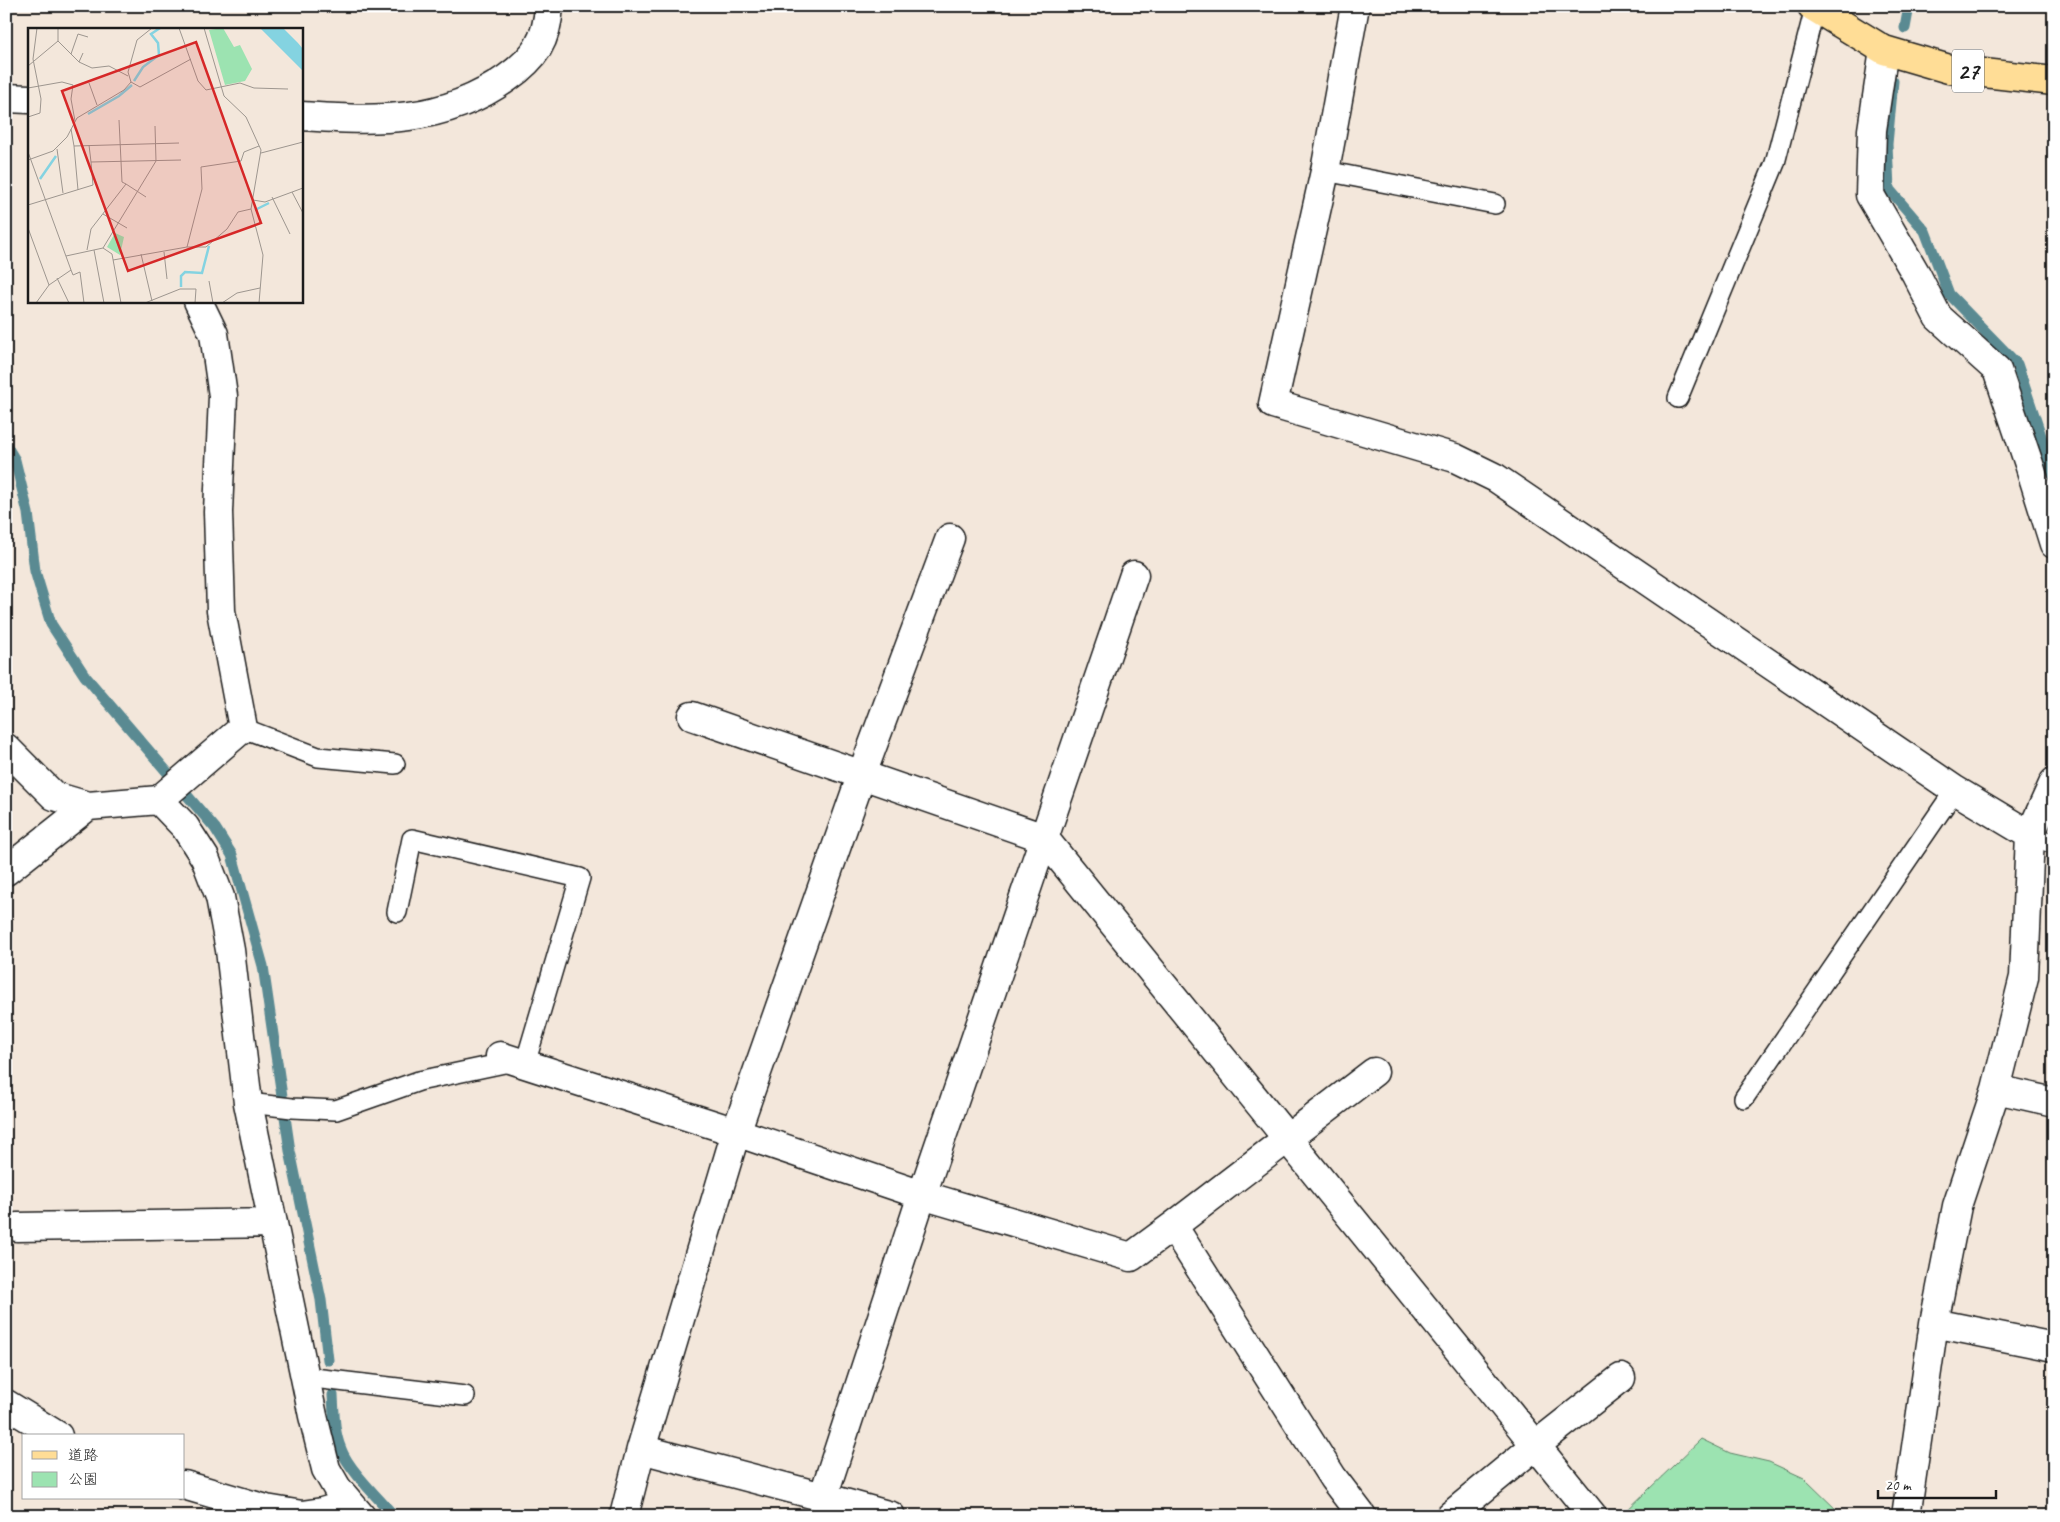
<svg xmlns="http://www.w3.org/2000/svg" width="2060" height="1522" font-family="Caveat,'Klee One',sans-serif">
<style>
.green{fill:#9ce3b1;stroke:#5c8066}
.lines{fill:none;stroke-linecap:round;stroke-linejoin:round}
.stream{stroke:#5a8a92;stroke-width:11}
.service-casing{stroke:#1c1c1c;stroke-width:22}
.minor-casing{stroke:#1c1c1c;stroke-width:31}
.primary-casing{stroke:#1c1c1c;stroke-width:31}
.service{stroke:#fff;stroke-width:19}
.minor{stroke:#fff;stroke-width:28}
.primary{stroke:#ffdd96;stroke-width:28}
.labels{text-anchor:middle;stroke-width:4.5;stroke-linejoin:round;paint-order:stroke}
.shield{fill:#fff;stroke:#606060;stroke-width:1}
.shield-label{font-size:24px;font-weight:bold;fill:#1c1c1c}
.inset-river{fill:none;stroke:#84d3e1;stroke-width:2.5}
.inset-road{fill:none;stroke:#9d968f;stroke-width:1}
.view{fill:#d62828;fill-opacity:0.15;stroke:#d62828;stroke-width:2.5}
.inset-edge{fill:none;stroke:#1c1c1c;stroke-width:2.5}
</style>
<rect width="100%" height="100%" fill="#f3e7db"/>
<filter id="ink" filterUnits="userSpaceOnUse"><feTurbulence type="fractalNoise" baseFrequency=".02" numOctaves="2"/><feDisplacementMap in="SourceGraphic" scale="10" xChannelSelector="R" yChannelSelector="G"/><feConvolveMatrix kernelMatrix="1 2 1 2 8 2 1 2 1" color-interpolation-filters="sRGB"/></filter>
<g filter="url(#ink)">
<path class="green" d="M1701 1439 1730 1453 1769 1462 1804 1478 1843 1516H1621Z"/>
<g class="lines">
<path class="stream" d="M1905 28 1909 6
M1893 81 1887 144 1889 189 1925 231 1949 294 2017 364 2054 475
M6 445 15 460 28 513 35 571 51 624 85 676 215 828 232 855 263 966 290 1151 321 1300 328 1360
M333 1395C334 1413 334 1433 341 1449 348 1469 380 1500 394 1516"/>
<g class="service-casing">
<path id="service" d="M1325 171 1495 204
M1678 398 1775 163 1815 8
M243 728 318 757 395 764
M2030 835 2054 844
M397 912 412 839 580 878 525 1064
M1744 1098 1955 790
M248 1103 292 1108 336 1110 419 1081 514 1061
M305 1377 465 1396"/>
</g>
<g class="minor-casing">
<path id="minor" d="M1355 6 1325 171 1273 404 1455 458 1496 478 1955 790 2030 835
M1884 50 1872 130 1870 195 1916 274 1938 317 1997 370 2029 464 2054 544
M6 98 29 99
M301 116C376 121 443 124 507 78 535 58 547 41 549 6
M692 716 1044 838 1593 1516
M6 748 54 796 88 806 159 800 243 728 221 611 218 512 223 396 214 334 198 301
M159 800 185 827 205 858 220 897 230 950 248 1103 313 1416 326 1469 337 1488 361 1516
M6 871 88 806
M500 1056 736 1132 922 1195 1131 1257 1173 1226 1333 1478 1362 1516
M1996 1089 2054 1102
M1173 1226 1374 1072
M17 1227 273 1223
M1934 1323 2054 1347
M6 1404 58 1436
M641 1449 823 1497
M184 1485 266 1509 302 1515 322 1512 349 1504
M624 1516 641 1449 736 1132 862 774 950 538
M891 1516 823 1497 922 1195 1134 575
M1450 1516 1536 1445 1621 1378
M1906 1516 1934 1323 1957 1206 1996 1089 2024 977 2030 835 2054 782"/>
</g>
<g class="primary-casing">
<path id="primary" d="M1812 6 1884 50 1949 69 2054 81"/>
</g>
<use href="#service" class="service"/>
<use href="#minor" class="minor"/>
<use href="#primary" class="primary"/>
</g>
</g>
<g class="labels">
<rect class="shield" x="1952" y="49.5" width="32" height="43" rx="4"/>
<g class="shield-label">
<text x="1968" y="79">27</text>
</g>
</g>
<g transform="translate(28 28)">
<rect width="275" height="275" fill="#f3e7db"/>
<path d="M195 0 206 19 212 17 224 41 217 53 197 57 181 2ZM87 205 96 209 92 227 79 219Z" fill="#9ce3b1"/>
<path d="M232 0H255L270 15 275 21V43Z" fill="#84d3e1"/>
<path class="inset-river" d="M106 53 115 39 131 27 130 15 123 6 132 0M60 86 91 68 104 57M12 151 28 128M227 182 241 175M153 259V248L157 244 174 245 181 218"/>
<path class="inset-road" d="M124 0 109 12 100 44 103 54 112 59 163 31M151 0 170 53 178 62 212 55 226 60 260 61M176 0 196 68 218 89 233 122 223 181 235 227 231 275M30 13 51 34 55 25M43 26 50 6 60 9M51 34 64 40 81 38 100 48M0 38 30 13V0M61 55 69 77M0 60 34 54 45 57 43 71 47 93M0 89 12 85 13 71 5 31 9 0M43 101 46 118 151 115M61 117 63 134M46 118 50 162M29 121 35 165M0 124 43 242 21 257 8 275M233 125 275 114M0 132 25 123 39 109 49 90 96 62 103 54M98 156 118 169M264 164 275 185M244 169 262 206M225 172 237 174 275 160M0 177 65 157 63 134 153 132M75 186 99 200M0 200 21 257M159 219 174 161 173 139 213 133 216 124 231 118M75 220 84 226 93 275M59 222 63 201 98 156 94 154 91 92M66 222 76 275M136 224 139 251M113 226 124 273M38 228 75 220 128 133 127 98M85 232 159 219H178L199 201 210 184 223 181M43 242 45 247 52 244 56 275M29 250 41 275M181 253 185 275M117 275 152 261H168L167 275M194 275 209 265 232 260"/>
<path class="view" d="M168 14 233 195 100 243 34 63Z"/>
<rect width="275" height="275" class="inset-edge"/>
</g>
<rect width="2060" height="1522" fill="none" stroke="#fff" stroke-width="25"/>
<rect x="12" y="12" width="2035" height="1497" fill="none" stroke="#1c1c1c" stroke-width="2" filter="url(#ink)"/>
<rect x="22" y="1434" width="162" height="65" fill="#ffffff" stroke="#a4a4a4"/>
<rect x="32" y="1451" width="25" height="8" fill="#ffdd96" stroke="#a4a4a4"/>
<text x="68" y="1460" font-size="15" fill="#1c1c1c">道路</text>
<rect x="32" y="1472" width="25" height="15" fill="#9ce3b1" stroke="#a4a4a4"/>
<text x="68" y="1484" font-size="15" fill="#1c1c1c">公園</text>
<path d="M1878 1490v8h118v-8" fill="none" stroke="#1c1c1c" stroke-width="2.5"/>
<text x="1885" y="1490" font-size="15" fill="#1c1c1c" stroke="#ffffff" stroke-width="4" paint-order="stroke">20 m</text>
</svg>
